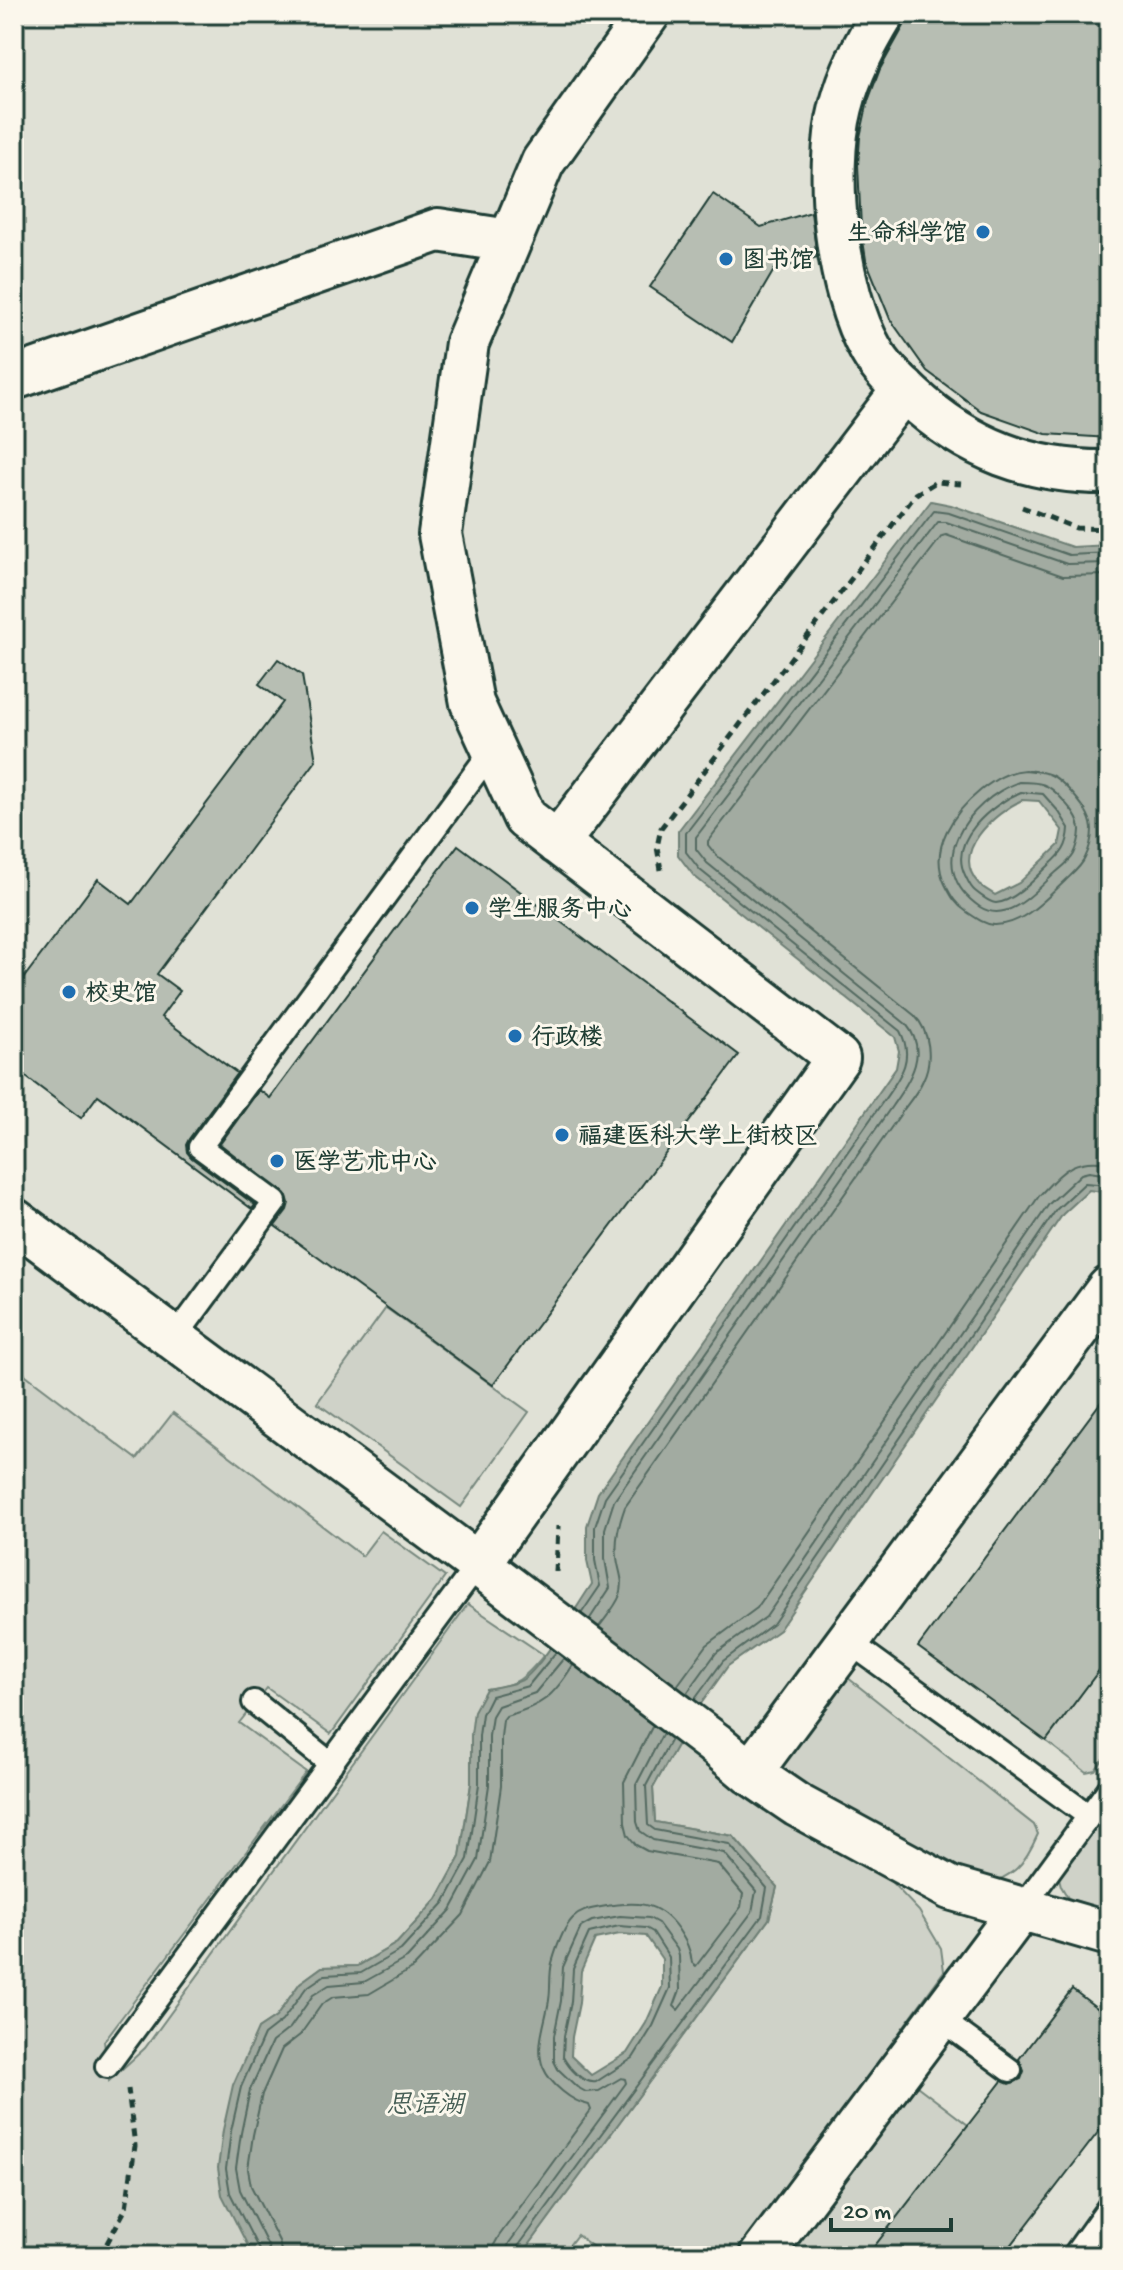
<svg xmlns="http://www.w3.org/2000/svg" width="1123" height="2270" font-family="'Gochi Hand','LXGW WenKai TC',sans-serif">
<style>
.built{fill:#e0e1d6}
.green{fill:#cfd2c8;stroke:#77887e;stroke-width:2}
.water{fill:#a2aba1;stroke:#6e7f75;stroke-width:2;fill-rule:evenodd}
.lines{fill:none;stroke-linecap:round;stroke-linejoin:round}
.shore{stroke:#536960;stroke-width:2}
.building{fill:#b7beb3;stroke:#1f3d34;stroke-width:2}
.service-casing{stroke:#1f3d34;stroke-width:28}
.minor-casing{stroke:#1f3d34;stroke-width:48}
.path{stroke:#1f3d34;stroke-width:5;stroke-dasharray:8 6;stroke-linecap:butt}
.service{stroke:#fbf7ec;stroke-width:22}
.minor{stroke:#fbf7ec;stroke-width:42}
.poi-dot{fill:#1f6fb2;stroke:#fbf7ec;stroke-width:3}
.labels{text-anchor:middle;stroke-width:6;stroke-linejoin:round;paint-order:stroke}
.poi-label{font-size:24px;font-weight:bold;fill:#1f3d34;stroke:#fbf7ec;text-anchor:start}
.water-label{font-size:26px;font-style:italic;fill:#465e55;stroke:#fbf7ec}
</style>
<rect width="100%" height="100%" fill="#f2f0e5"/>
<filter id="ink" filterUnits="userSpaceOnUse"><feTurbulence type="fractalNoise" baseFrequency=".0125" numOctaves="2"/><feDisplacementMap in="SourceGraphic" scale="16" xChannelSelector="R" yChannelSelector="G"/><feConvolveMatrix kernelMatrix="1 2 1 2 8 2 1 2 1" color-interpolation-filters="sRGB"/></filter>
<g filter="url(#ink)">
<path class="built" d="M14 14H1109V2256H14Z"/>
<path class="green" d="M386 1308 529 1412 461 1507 317 1403Z
M14 1366 137 1459 173 1413 362 1556 381 1531 445 1577 331 1734 267 1688 239 1723 306 1772 104 2041 109 2081 145 2048 468 1604 544 1655C524 1679 518 1685 486 1689L471 1760V1784L460 1857 437 1899 397 1943 357 1966 322 1967 300 1983 276 2017 258 2029 253 2255 256 2256H14Z
M1109 1657V1752L1095 1770 1086 1772 1046 1741Z
M838 1670 1034 1825 1038 1834C1023 1868 1015 1874 981 1888L763 1773Z
M679 1741 881 1871 919 1911 941 1948 944 1971 737 2256H605L577 2235 561 2256H521L769 1919 777 1887 733 1836 655 1822 653 1788Z
M1109 1808V1912L1068 1898 1061 1886 1058 1874Z
M909 2080 968 2125 867 2256H773Z"/>
<path class="water" d="M931 501 951 505 1072 547 1109 545V1193L1089 1190 1063 1214 779 1630 728 1666 698 1708 653 1788 655 1822 733 1836 777 1887 769 1919 521 2256H253L222 2195 218 2168 223 2130 233 2085 258 2029 276 2017 300 1983 322 1967 358 1966 397 1943 437 1899 460 1857 471 1784V1735L474 1711 486 1689C497 1687 511 1685 522 1680 541 1669 577 1605 592 1584L587 1561V1526L598 1493 896 1068 899 1051 895 1037 694 876 678 855V831ZM1022 800 1039 801 1062 830 1059 845 1019 883 995 895C991 892 983 888 979 884 949 852 995 813 1022 800ZM620 1934 646 1936 662 1959V1987L646 2023 627 2053 591 2075 571 2056 572 2037 579 2003 581 1971 595 1939Z"/>
<g class="lines">
<path class="shore" d="M1025 770C1049 772 1055 774 1071 792 1080 802 1091 815 1092 829 1092 838 1089 850 1085 858 1081 867 1072 874 1065 881 1047 898 1022 926 994 925 984 924 976 918 967 912 956 905 951 896 945 884 928 848 954 812 981 790 994 780 1008 771 1025 770Z
M1019 782C1040 782 1048 783 1062 799 1069 807 1080 819 1080 830 1080 837 1077 848 1074 854 1069 863 1059 869 1052 876 1034 893 1007 924 980 907 921 867 967 801 1019 782Z
M1021 792 1043 794 1059 812 1069 828C1068 852 1057 857 1041 873 1031 883 1012 902 996 903 990 903 980 895 975 891 970 887 968 881 965 875 948 840 992 804 1021 792Z
M581 1614 600 1586 595 1560V1527L605 1497 884 1100C900 1077 915 1059 900 1031L700 870 686 852V833L934 511 949 513 1069 555 1109 553
M589 1620 610 1588 605 1559V1529L614 1501 892 1106C909 1081 930 1053 906 1024L707 863 696 849V837L938 522H946L1067 564 1109 563
M599 1627C606 1617 616 1606 620 1595 625 1581 618 1570 617 1557 615 1539 619 1524 625 1507L902 1112C909 1102 918 1092 923 1080 933 1060 930 1031 914 1015L716 855 708 845V841L942 536 946 535 1063 576 1109 575
M677 1686 707 1645 757 1608 1039 1196C1063 1171 1072 1157 1109 1163
M687 1693 716 1653 766 1617 1049 1204 1081 1174 1089 1172 1109 1175
M695 1699 723 1661 773 1624 1056 1210 1085 1183 1109 1185
M619 1926 646 1928 653 1932 669 1957 670 1988 653 2026 633 2058 596 2082C583 2084 569 2068 563 2057L564 2036 571 2002 573 1969 589 1933Z
M260 2256 259 2250 230 2193 226 2169 231 2131 241 2087 264 2035 282 2021 306 1988 325 1975 361 1973 401 1950 444 1903 468 1859 479 1784V1736L482 1714 491 1696 528 1686 556 1652
M270 2256 268 2246 240 2190 236 2168 241 2133 250 2090 272 2042 290 2028 313 1995 329 1985 364 1982 407 1958 451 1910 478 1860 489 1785V1736L492 1716 498 1706 535 1693 564 1658
M282 2256 279 2241 251 2186 248 2169 253 2135 262 2094 282 2049 300 2035 322 2004 333 1997 369 1994 413 1968 463 1915 490 1862 501 1786V1737L503 1720 506 1716C542 1706 553 1697 573 1665
M493 2256 494 2245 499 2236 591 2110 589 2105C572 2102 550 2084 543 2067 535 2046 546 2021 549 2000 551 1988 549 1975 552 1963 556 1949 563 1928 573 1918 581 1910 591 1909 601 1907 634 1901 658 1900 678 1929 685 1940 691 1949 692 1963L696 1966 741 1907 743 1894 718 1864 647 1851 636 1845 628 1835 625 1823 624 1782 653 1725
M505 2256 509 2243 626 2083 625 2079 621 2078 599 2091 586 2092 577 2087 558 2069 554 2061V2036L561 2001 563 1967 581 1927 592 1921 620 1916 649 1918 658 1923 677 1949 679 1956 680 1990 674 2006 678 2010 752 1912 756 1891 724 1853 653 1840 640 1831 637 1822 636 1785 663 1733
M515 2256 517 2248 762 1916 767 1888 729 1844 655 1830 648 1825 646 1786 671 1739"/>
</g>
<path class="building" d="M907 14H1109V438L1046 434 981 411 927 371 890 319 866 260 861 228 858 165 860 137 868 101 880 69 904 26Z
M713 194 761 227 811 212 817 257 774 270 732 342 650 287Z
M278 659 302 675 316 761 157 974 180 991 161 1017 237 1073 189 1139 186 1145 187 1152 192 1158 255 1205 252 1209 98 1095 81 1118 14 1068V991L98 879 131 904 283 702 259 684Z
M458 845 739 1055 493 1385 275 1226 287 1210 289 1203 287 1196 220 1144 259 1090 270 1098Z
M1109 1391V1657L1046 1741 918 1647Z
M1072 1989 1109 2017V2118L1003 2256H867L1002 2081 1009 2084 1021 2079 1024 2071 1019 2059Z"/>
<g class="lines">
<g class="service-casing">
<path id="service" d="M174 1339 275 1202 200 1147 493 749
M848 1641 1089 1816
M254 1702 331 1764
M1021 1909 1109 1789
M939 2018 1010 2070
M107 2066 478 1564
M1074 2256 1109 2207"/>
</g>
<g class="minor-casing">
<path id="minor" d="M883 14C865 44 850 72 841 107 824 173 837 291 871 350 881 368 896 382 911 396 968 449 1031 473 1109 472
M14 378 438 230 509 241
M557 843 904 389
M14 1220 478 1564 714 1743 750 1773 797 1805 950 1888 1109 1934
M478 1564 838 1058 525 818 472 703 440 534 467 343 543 162 648 14
M750 1773 1109 1288
M761 2256 1021 1909"/>
</g>
<path class="path" d="M1022 507 1076 528 1109 529
M661 870 657 847 661 828 916 494 936 482 961 484
M556 1572 558 1526
M100 2256 126 2208 135 2146 128 2089"/>
<use href="#service" class="service"/>
<use href="#minor" class="minor"/>
</g>
</g>
<g class="poi-dot">
<circle cx="983" cy="232" r="8"/>
<circle cx="726" cy="259" r="8"/>
<circle cx="472" cy="908" r="8"/>
<circle cx="69" cy="992" r="8"/>
<circle cx="515" cy="1036" r="8"/>
<circle cx="562" cy="1135" r="8"/>
<circle cx="277" cy="1161" r="8"/>
</g>
<g class="labels">
<g class="poi-label">
<text x="967" y="240" text-anchor="end">生命科学馆</text>
<text x="742" y="267">图书馆</text>
<text x="488" y="916">学生服务中心</text>
<text x="85" y="1000">校史馆</text>
<text x="531" y="1044">行政楼</text>
<text x="578" y="1143">福建医科大学上街校区</text>
<text x="293" y="1169">医学艺术中心</text>
</g>
<g class="water-label">
<text x="425" y="2112">思语湖</text>
</g>
</g>
<rect width="1123" height="2270" fill="none" stroke="#fbf7ec" stroke-width="48"/>
<rect x="24" y="24" width="1075" height="2222" fill="none" stroke="#1f3d34" stroke-width="3" filter="url(#ink)"/>
<path d="M831 2218v12h120v-12" fill="none" stroke="#1f3d34" stroke-width="4"/>
<text x="843" y="2218" font-size="24" fill="#1f3d34" stroke="#fbf7ec" stroke-width="6" paint-order="stroke">20 m</text>
</svg>
